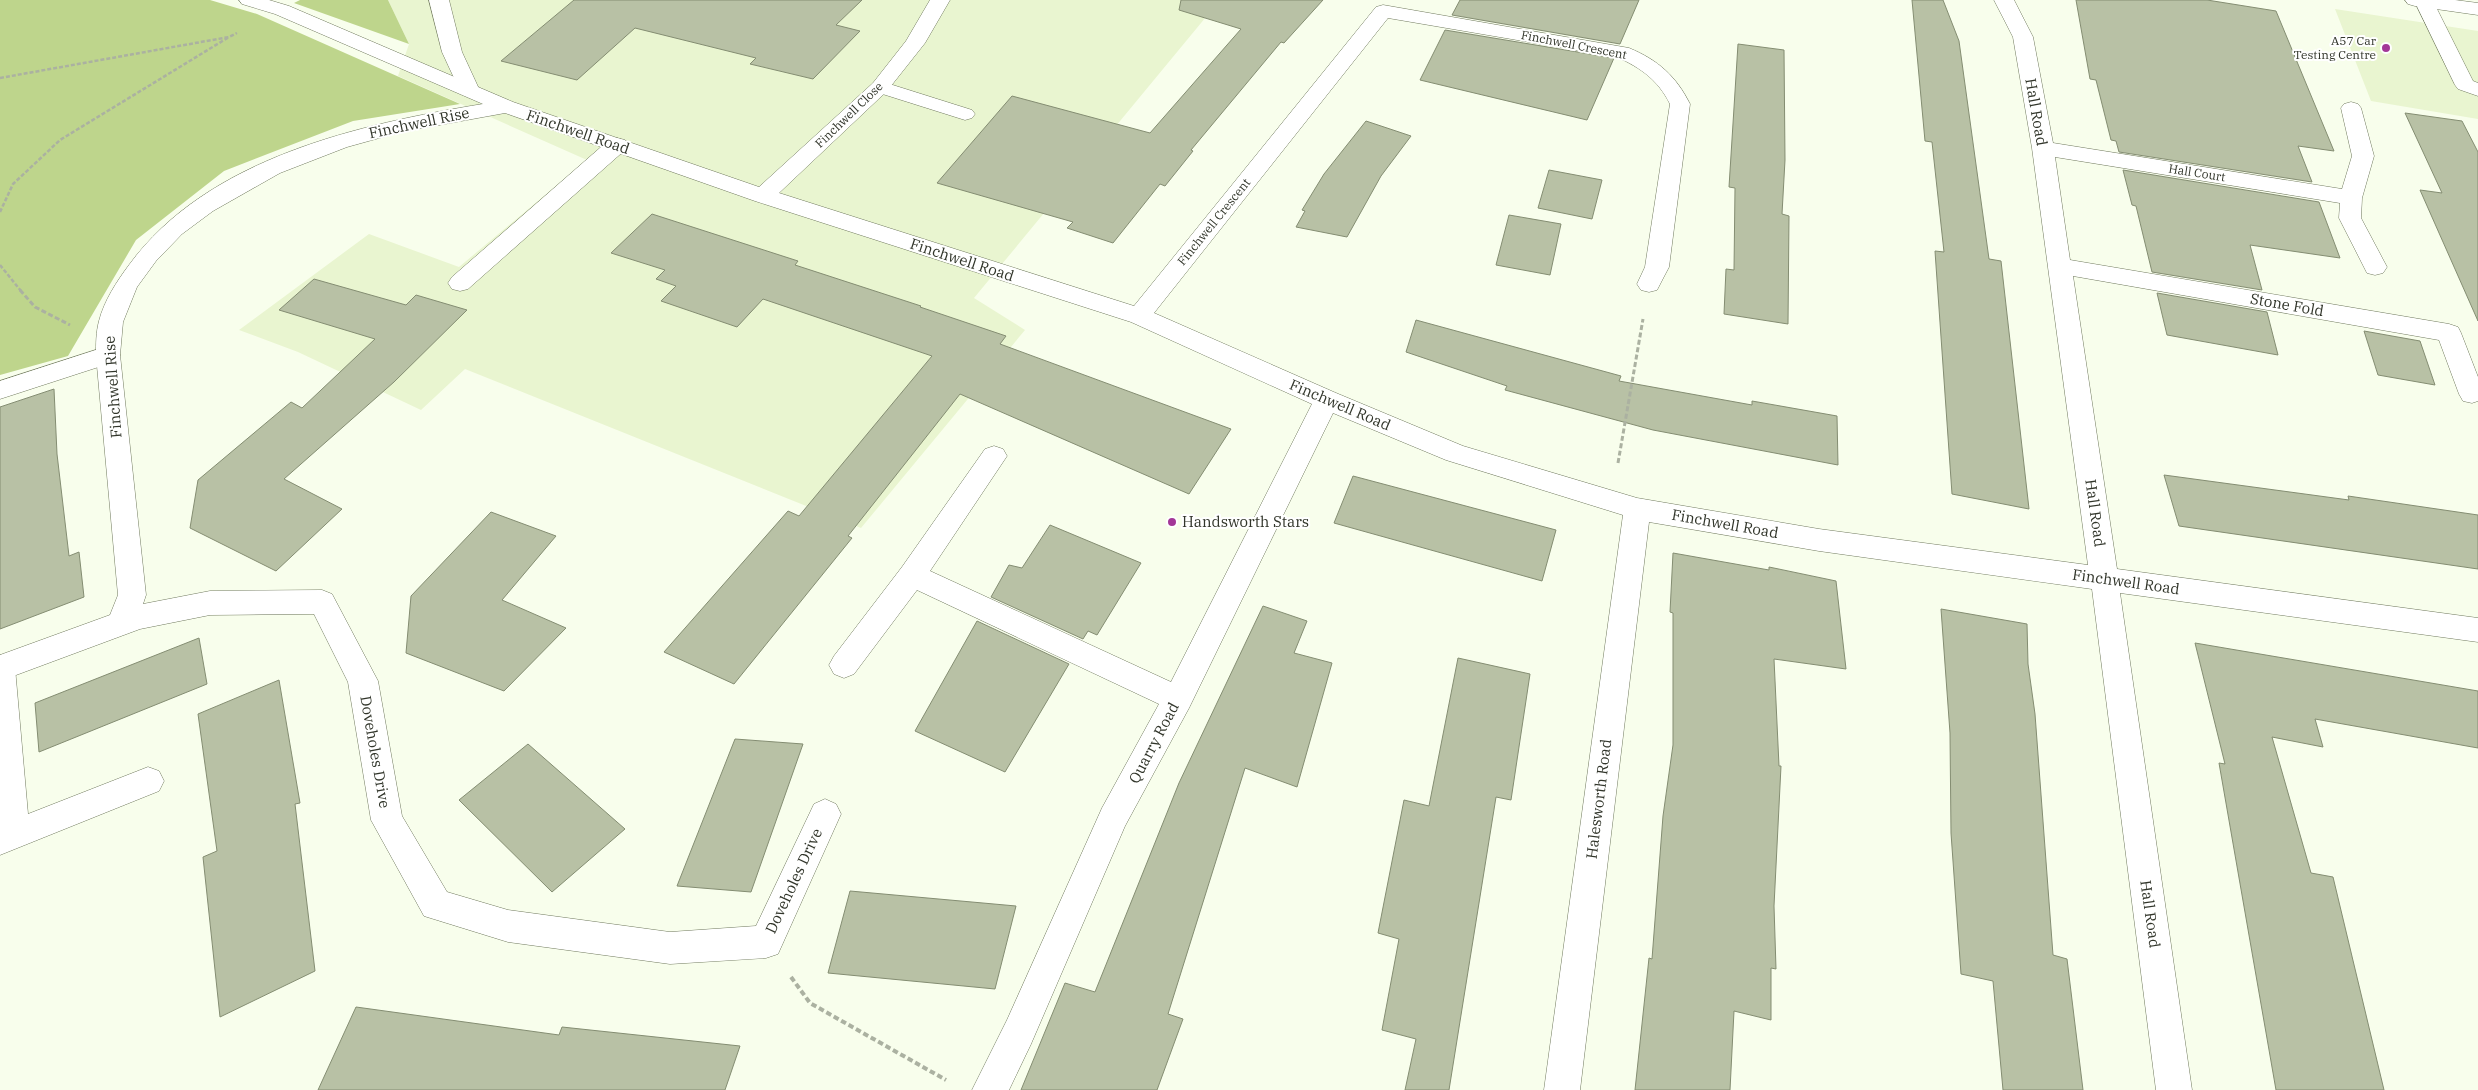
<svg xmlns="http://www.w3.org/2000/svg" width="2478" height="1090" font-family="'IBM Plex Serif',serif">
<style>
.built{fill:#e9f5d0}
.green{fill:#bed58c}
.building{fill:#b8c1a5;stroke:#848d72}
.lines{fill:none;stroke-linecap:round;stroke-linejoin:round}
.lane-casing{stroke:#717a5f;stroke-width:1}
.street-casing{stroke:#717a5f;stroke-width:1}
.path-far2{stroke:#abb1a1;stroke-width:2.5;stroke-dasharray:4 2;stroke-linecap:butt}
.path-far1{stroke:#abb1a1;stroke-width:3;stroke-dasharray:5 2.5;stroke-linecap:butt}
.path{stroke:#abb1a1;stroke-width:4;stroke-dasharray:5.5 3;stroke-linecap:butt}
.lane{fill:#fff;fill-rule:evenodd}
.street{fill:#fff;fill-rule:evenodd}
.poi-dot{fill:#a33797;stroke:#fff;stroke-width:2}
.labels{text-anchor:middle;stroke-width:4;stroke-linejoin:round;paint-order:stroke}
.far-poi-label{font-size:12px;fill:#31352a;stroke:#fff;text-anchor:end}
.far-street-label{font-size:12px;fill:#31352a;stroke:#fff}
.street-label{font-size:15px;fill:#31352a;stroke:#fff}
.poi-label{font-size:15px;fill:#31352a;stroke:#fff;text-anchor:start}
</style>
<rect width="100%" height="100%" fill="#f8feec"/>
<path class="built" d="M388 0H1220L974 298 1025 330 861 528 465 369 421 410 298 352 239 330 369 234 459 267 587 160 398 76 409 44Z
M2335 9 2478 31V119L2371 101Z"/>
<path class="green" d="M0 0H210L257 14 460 104 353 121 224 171 136 240 68 356 0 375Z
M300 0H388L409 44 294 3Z"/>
<path class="building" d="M574 0H862L836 25 860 31 813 79 750 64 756 58 635 28 577 80 501 61Z
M1181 0H1323L1284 43 1281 42 1191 150 1193 151 1165 186 1160 184 1113 243 1067 228 1073 222 937 183 1012 96 1150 133 1241 29 1179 10Z
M1460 0H1639L1620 44 1452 15Z
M1912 0H1943L1959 41 1989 259 2001 261 2029 509 1952 494 1935 251 1944 252 1932 142 1925 141Z
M2076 0H2207L2276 11 2334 151 2298 146 2312 182 2119 152 2116 141 2111 140 2096 80 2090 79Z
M1445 30 1614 58 1587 120 1420 80Z
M1738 44 1784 50 1785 160 1782 214 1789 216 1788 324 1724 314 1726 269 1734 270 1735 188 1729 187Z
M2405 113 2462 121 2478 152V321L2420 190 2442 193Z
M1366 121 1411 136 1381 176 1347 237 1296 227 1305 211 1302 210 1324 174Z
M1549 170 1602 180 1592 219 1538 208Z
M2123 170 2319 202 2340 258 2250 245 2262 290 2152 272 2136 206 2132 205Z
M652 214 798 261 795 265 921 306 920 307 1006 336 1000 344 1231 429 1189 494 960 394 848 536 852 538 734 684 664 652 788 511 799 516 932 356 763 299 737 327 661 301 676 286 656 279 665 270 611 253Z
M1509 215 1561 224 1550 275 1496 265Z
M314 279 406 305 416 295 467 310 394 382 284 479 342 509 276 571 190 528 198 480 291 402 302 408 375 339 279 310Z
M2157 293 2267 312 2278 355 2167 335Z
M1416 320 1621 376 1619 381 1752 405V401L1837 416 1838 465 1653 430 1505 390 1507 386 1406 352Z
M2364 331 2420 341 2435 385 2378 375Z
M54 389 57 454 69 556 79 552 84 597 0 629V407Z
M2164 475 2349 500 2348 496 2478 515V569L2179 526Z
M1353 476 1556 530 1542 581 1334 523Z
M491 512 556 536 502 600 566 628 504 691 406 653 411 596Z
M1050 525 1141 563 1097 635 1088 631 1083 639 991 597 1009 565 1022 568Z
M1673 553 1769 570V567L1836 581 1846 669 1774 659 1779 766H1781L1774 906 1776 969 1771 968V1020L1734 1011 1730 1090H1635L1649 958 1652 959 1663 816 1673 745V613L1670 612Z
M1263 606 1307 621 1294 653 1332 663 1297 787 1245 768 1168 1014 1183 1019 1157 1090H1021L1065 983 1095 992 1179 783Z
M1941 609 2027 624 2028 664 2035 714 2053 955 2067 959 2083 1090H2003L1993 981 1961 974 1951 833 1950 733Z
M977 621 1069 664 1005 772 915 731Z
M199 638 207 684 39 752 35 703Z
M2195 643 2478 691V748L2315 719 2323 747 2272 737 2311 873 2333 877 2384 1090H2276L2219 763 2225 764Z
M1458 658 1530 674 1511 800 1496 797 1449 1090H1405L1416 1039 1382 1030 1399 939 1378 933 1404 800 1429 806Z
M279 680 300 803 295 804 315 971 220 1017 203 857 217 851 198 714Z
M735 739 803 744 751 892 677 886Z
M528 744 625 829 552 892 459 800Z
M850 891 1016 906 995 989 828 973Z
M356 1007 559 1035 562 1027 740 1046 725 1090H318Z"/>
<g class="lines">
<g class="lane-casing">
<path id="lane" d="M429 0H449L462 52 480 91 477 95 470 97 463 95 460 91 442 52Z
M2414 0 2433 1 2473 81 2478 83V96L2458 89 2455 85Z
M880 81 972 110 975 114 972 118 965 120 873 91 870 87 873 83Z
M617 138 625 140 628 145 625 150 468 289 460 291 452 289 448 283 452 277 609 140Z
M108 346 117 349 120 355 117 361 0 399V381Z
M0 655 10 659 15 668 28 814 148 767 159 771 164 781 159 791 0 855Z"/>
</g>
<g class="street-casing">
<path id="street" d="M239 0H269L289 6 513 102 759 187 873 83 906 41 930 0H950L925 43 887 91 779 193 1134 306 1376 7 1383 5 1629 48C1658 60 1676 76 1690 104L1669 267 1657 290 1649 292 1641 290 1637 284 1645 267 1670 104C1658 80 1641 68 1617 57L1388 18 1154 313 1336 393 1463 446 1637 498 1819 529 2088 565 2032 148 2013 37 1994 0H2014L2033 37 2053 143 2342 189 2352 156 2341 108 2344 104 2351 102 2358 104 2361 108 2374 156 2362 198 2361 218 2387 267 2383 273 2375 275 2367 273 2339 218 2340 203 2055 157 2070 260 2449 324 2458 327 2461 333 2478 377V401L2472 403 2463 401 2459 394 2439 340 2073 276 2117 569 2478 618V642L2120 593 2192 1090H2156L2092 589 1819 551 1649 522 1580 1090H1544L1623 515 1446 460 1333 413 1189 708 1125 826 1031 1044 1009 1090H972L1007 1020 1102 808 1159 704 917 590 854 674 844 678 834 674 829 665 834 656 902 567 985 449 994 446 1003 449 1007 456 930 571 1171 682 1312 404 1131 322 755 201 505 113 401 132 347 147 280 173 213 211 182 234 156 261 137 287 123 322 120 355 146 595 143 604 210 591 322 590 332 594 378 681 402 816 447 892 508 910 670 932 756 926 814 804 825 799 836 804 841 814 778 954 766 958 670 964 508 942 424 916 371 820 348 682 314 614 210 615 140 629 0 681V655L110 615 118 595 96 355C96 344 96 332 99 321 104 301 117 281 129 265 207 158 360 124 483 104L275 14 242 4Z
M2405 0H2455L2478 3V15L2415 6 2408 4Z"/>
</g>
<path class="path-far2" d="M0 78 229 37 237 33
M0 212 13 184 60 140 229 37
M0 265 21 291"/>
<path class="path-far1" d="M20 290 35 307 70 325
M1618 463 1643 319"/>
<path class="path" d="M791 977 810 1003 946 1080"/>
<use href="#lane" class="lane"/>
<use href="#street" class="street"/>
</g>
<g class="poi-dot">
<circle cx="2386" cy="48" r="5"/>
<circle cx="1172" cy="522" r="5"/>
</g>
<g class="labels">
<g class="far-poi-label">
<text x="2376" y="45">A57 Car<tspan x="2376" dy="14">Testing Centre</tspan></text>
</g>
<g class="far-street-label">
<text transform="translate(1574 45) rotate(11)" y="4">Finchwell Crescent</text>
<text transform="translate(849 115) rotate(-44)" y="4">Finchwell Close</text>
<text transform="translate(2197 173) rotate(9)" y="4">Hall Court</text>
<text transform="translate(1214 222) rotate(-51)" y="4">Finchwell Crescent</text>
</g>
<g class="street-label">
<text transform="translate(2036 112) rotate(80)" y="5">Hall Road</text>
<text transform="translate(419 123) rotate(-12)" y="5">Finchwell Rise</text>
<text transform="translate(578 132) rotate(19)" y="5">Finchwell Road</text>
<text transform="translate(962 260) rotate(18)" y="5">Finchwell Road</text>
<text transform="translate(2287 305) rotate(10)" y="5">Stone Fold</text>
<text transform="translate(113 387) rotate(-94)" y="5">Finchwell Rise</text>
<text transform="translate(1340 405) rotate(23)" y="5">Finchwell Road</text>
<text transform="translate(2095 513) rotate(82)" y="5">Hall Road</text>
<text transform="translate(1725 524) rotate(10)" y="5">Finchwell Road</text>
<text transform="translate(2126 582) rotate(8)" y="5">Finchwell Road</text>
<text transform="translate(1154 743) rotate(-62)" y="5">Quarry Road</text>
<text transform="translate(375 752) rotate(80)" y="5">Doveholes Drive</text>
<text transform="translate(1599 799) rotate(-83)" y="5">Halesworth Road</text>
<text transform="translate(794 881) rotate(-65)" y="5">Doveholes Drive</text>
<text transform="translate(2150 914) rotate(82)" y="5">Hall Road</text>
</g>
<g class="poi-label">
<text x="1182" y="527">Handsworth Stars</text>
</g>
</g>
</svg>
